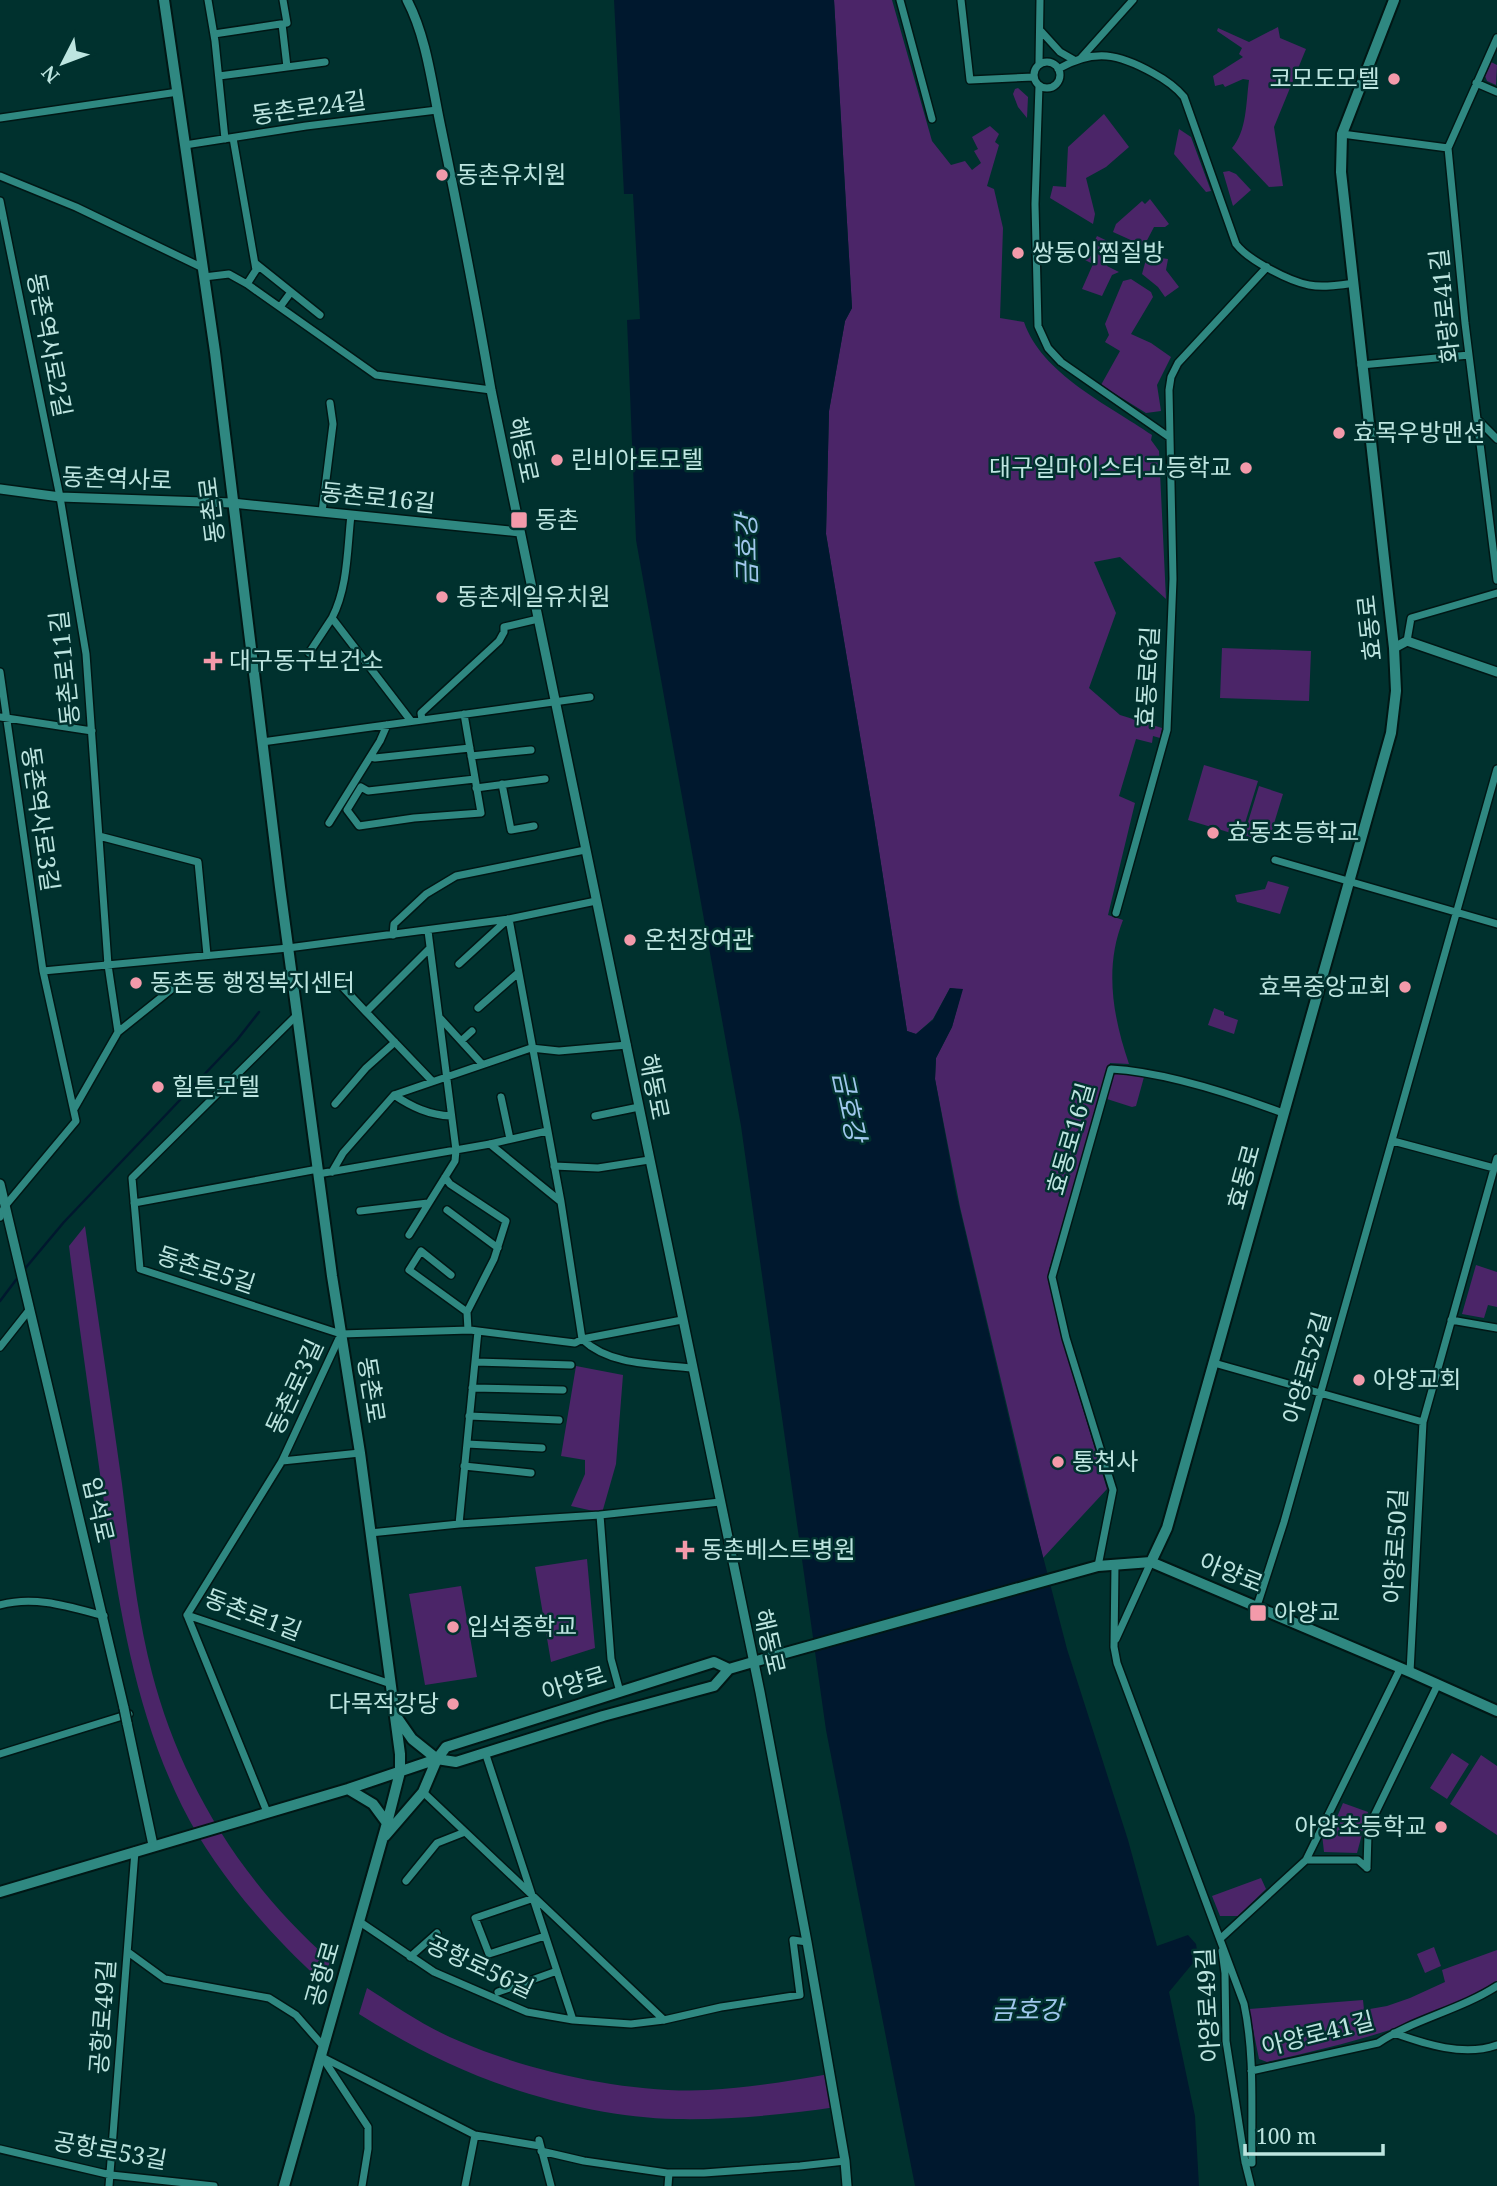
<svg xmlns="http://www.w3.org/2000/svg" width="1497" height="2186" font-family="'Noto Serif','Noto Sans KR',serif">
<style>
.green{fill:#4b2568}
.water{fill:#00182e}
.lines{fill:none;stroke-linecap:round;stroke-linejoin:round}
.stream{stroke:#00182e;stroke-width:2.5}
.minor-casing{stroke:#001715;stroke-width:10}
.tertiary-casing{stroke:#001715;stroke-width:12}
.secondary-casing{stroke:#001715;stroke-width:14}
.minor{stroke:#2f8881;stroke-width:7}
.tertiary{stroke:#2f8881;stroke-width:9}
.secondary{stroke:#2f8881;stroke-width:10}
.tertiary-bridge-casing{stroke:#001715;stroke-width:12;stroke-linecap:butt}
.tertiary-bridge{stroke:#2f8881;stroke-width:9}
.poi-dot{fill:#f39aaa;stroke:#00312e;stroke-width:2.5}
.labels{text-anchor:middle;stroke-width:5;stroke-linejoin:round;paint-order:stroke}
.poi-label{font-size:24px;fill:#bde5e0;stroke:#00312e;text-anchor:start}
.street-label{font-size:24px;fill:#bde5e0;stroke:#00312e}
.water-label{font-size:26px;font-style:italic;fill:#a0c7ec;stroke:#00312e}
</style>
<rect width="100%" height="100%" fill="#00312e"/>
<path class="green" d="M834 0H892L932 141 951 165 965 161 972 170 981 163 974 151 978 149 972 137 990 126 999 134 995 142 999 145 987 186 994 189 1003 228 1000 318 1024 322C1041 373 1108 405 1152 435L1151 440 1159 451 1166 599 1120 557 1094 562 1116 613 1089 688 1120 715 1162 728 1160 738 1153 736 1152 743 1136 739 1119 796 1135 803 1108 915 1123 920C1104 968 1113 1017 1129 1064L1110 1063 1049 1270 1061 1336 1107 1489 1043 1558 960 1207 935 1079 936 1058 952 1027 962 990 950 988 933 1019 916 1034 907 1031 874 819 826 534 829 411 845 321 852 308Z
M1278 27 1280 38 1306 49 1274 127 1283 186 1269 187 1232 148C1247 131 1246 102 1249 80L1243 79 1225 87 1223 84 1215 86 1213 76 1243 57 1239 54 1242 48 1217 31 1218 28 1249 42Z
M1491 62 1497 65 1496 85 1487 81 1485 76Z
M1018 88 1028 97 1027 118 1018 107 1013 94 1015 89Z
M1104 114 1129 147 1106 167 1086 178 1095 214 1093 224 1050 198 1053 186 1066 187 1068 147Z
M1179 129 1191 137 1211 191 1206 192 1174 154Z
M1229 171 1236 174 1251 190 1233 206 1223 172Z
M1150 199 1169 224 1165 227H1154L1144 246 1113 232 1116 224 1142 201 1145 204Z
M1097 236 1116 245 1107 266 1119 272 1112 275 1102 296 1082 289 1093 264 1085 260Z
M1147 256 1168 259 1166 270 1179 287 1165 297 1158 287 1142 274Z
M1131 279 1151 292 1153 297 1131 334 1151 343 1171 357 1157 385 1161 411 1146 413 1101 385 1120 351 1105 342 1109 335 1105 324 1123 281Z
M1222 648 1311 651 1309 701 1220 698Z
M1204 765 1258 781 1241 836 1188 820Z
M1259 786 1283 794 1268 843 1244 835Z
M1268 881 1289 887 1280 914 1237 902 1235 895 1265 889Z
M1214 1008 1224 1012V1015L1238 1020 1234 1034 1208 1025Z
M1119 1072 1144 1077 1136 1106 1132 1107 1107 1099 1113 1075Z
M85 1226C97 1312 110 1398 122 1484 130 1547 136 1611 152 1673 181 1785 244 1885 331 1961L320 1980C269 1934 213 1869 182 1806 132 1704 118 1599 102 1488 91 1407 79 1327 69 1246Z
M1476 1265 1497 1272V1307L1488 1305 1484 1318 1462 1314Z
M576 1366 623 1375 616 1464 602 1513 571 1506 585 1474V1460L561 1456Z
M587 1559 595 1648 551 1662 535 1567Z
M461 1586 477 1677 425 1685 409 1594Z
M1452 1753 1469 1764 1447 1799 1430 1788Z
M1481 1755 1497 1766V1835L1450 1804Z
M1343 1803 1368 1812 1357 1853 1324 1852 1322 1834 1334 1824Z
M1261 1878 1266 1889 1238 1916H1220L1212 1896Z
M1434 1947 1441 1966 1425 1973 1417 1954Z
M1497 1950V1981C1428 2025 1346 2044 1267 2062L1259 2059 1249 2009 1363 2000 1364 2010 1387 2006 1410 1998 1445 1982 1442 1970Z
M367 1988C397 2007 427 2028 459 2041 530 2072 632 2094 708 2090 749 2088 789 2081 829 2074L836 2107C782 2115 730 2120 676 2119 603 2118 514 2094 448 2063 417 2049 388 2032 359 2014Z"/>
<path class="water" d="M614 0H834L852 308 845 321 829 411 826 534 874 819 907 1031 916 1034 933 1020 950 988 963 989 952 1027 936 1058 935 1079 956 1193 1025 1487 1067 1649 1128 1840 1157 1946 1188 1935 1196 1944 1198 1957 1169 1992 1195 2116 1199 2186H915L826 1730 741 1126 636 540 627 320 640 319 633 194H624Z"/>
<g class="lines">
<path class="stream" d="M23 1271 64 1222 237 1040 259 1012
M0 1301 19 1276"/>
<g class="minor-casing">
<path id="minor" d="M208 0 215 41 225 139
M900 0 932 119
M961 0 970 80 1034 77
M1040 30 1060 52 1074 60
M214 34 287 23 283 0
M1497 38 1448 148 1465 323 1497 580
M1081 58 1133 0
M1034 75a13 13 0 1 1 26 0a13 13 0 1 1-26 0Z
M1039 63 1040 0
M287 67 325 62
M1058 69C1095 48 1119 54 1153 73 1166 80 1175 86 1184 97L1236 244C1248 260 1289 281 1309 285 1324 288 1340 285 1354 283
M219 76 287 67 282 24
M1476 83 1497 92
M1039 86 1035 204 1038 326 1048 348 1061 362 1169 437
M0 118 178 92
M1342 134 1448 148
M233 138 256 270 247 284 376 375 491 390
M185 145 306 126 437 110
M0 176 76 207 203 268
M0 201 60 497 86 654 108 965 118 1032
M255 263 320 315
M204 277 229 274 247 284
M280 307 291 292
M1361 365 1469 355
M1479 421 1497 439
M322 512 333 424 330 403
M351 515C347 550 348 587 332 618L411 721
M1407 641 1411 618 1497 593
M309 653 332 618
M0 672 43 971 76 1121 5 1206 0 1217
M464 714 481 813 414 818 359 826 347 810 361 787 368 791 475 779
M0 717 92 731
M422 720 421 713 499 641 504 632V627L538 619
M262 742 590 697
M471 756 531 750
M371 757 375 758 470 748
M502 784 511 830 534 826
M476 788 545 779
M329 823 380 741 387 725
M99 836 198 862 207 955
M1275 860 1497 924
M596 901 509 919 561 1202 582 1339C610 1366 656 1364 692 1368
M1116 913 1167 730 1173 579 1169 390 1171 377 1178 363 1267 267
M393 935 394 924 426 894 456 876 585 850
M430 948 366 1012 432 1081
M459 964 508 919
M43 971 288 948 509 919
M338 982 366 1012
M478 1008 518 973
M297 1015 132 1178 140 1269 341 1334 470 1330 575 1343 582 1339 682 1320
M440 1018 482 1064
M461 1041 472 1031
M394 1095C412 1107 429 1115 451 1116
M501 1097 510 1139
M335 1104 366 1068 395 1042
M74 1109 118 1032 183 980
M595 1116 639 1107
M1393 1141 1494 1168
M490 1144 560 1201
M554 1166 598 1168 649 1160
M332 1172 343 1153 394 1095 531 1048 559 1051 627 1045
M318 1174 490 1144 547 1131
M445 1177 450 1184 506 1221 494 1259 467 1312
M134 1203 318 1169
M447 1210 498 1248
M360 1211 428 1203
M409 1235 455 1161 456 1150 428 931
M451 1275 421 1251 409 1270 467 1312 468 1330
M1451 1320 1497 1328
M0 1347 30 1309
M475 1362 571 1365
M1214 1363 1423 1422
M472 1388 563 1390
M469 1416 559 1420
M467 1444 542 1448
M282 1461 360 1453
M464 1466 531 1473
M459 1524 478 1331
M370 1533 459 1524 600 1515
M1115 1564 1114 1647 1117 1663 1244 2004C1255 2056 1251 2110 1252 2163L1245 2162
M1098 1566 1113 1490 1066 1338 1052 1277 1111 1069C1165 1072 1232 1094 1283 1113
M0 1605C35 1595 70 1607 104 1616
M1257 1606 1284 1522 1497 769
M187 1615 282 1461 341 1334
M187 1615 391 1684
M187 1615 267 1812
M1116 1639 1151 1562
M1410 1672 1423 1422 1497 1158
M620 1692 611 1659 600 1515 720 1502
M485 1752 573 2020
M0 1754 129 1714
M423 1792 664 2020
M1306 1860H1358L1367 1868
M1367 1868 1368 1834 1372 1820 1438 1684
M406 1881 437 1843 465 1832
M534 1898 475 1918 489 1954 545 1936
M360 1922 434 1972 527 2012 573 2020 631 2024 664 2020 721 2007 800 1995 793 1940 807 1942
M1221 1938 1306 1860 1400 1669
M1222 1951 1225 1973 1226 2041 1245 2162 1251 2186
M128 1952 165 1979 269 1998 296 2015 324 2047
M410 1957 437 1933
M498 1992 557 1971
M1394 2033C1425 2044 1464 2057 1497 2045
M322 2057 475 2135 540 2146
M322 2057 368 2127V2149L362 2186
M1251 2071 1378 2043C1414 2019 1460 2010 1497 1986
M539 2140 551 2186
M0 2149 111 2175 214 2186
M541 2151 584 2161 667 2173H704L800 2166 845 2161
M109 2186 135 1851
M465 2186 475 2135
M668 2186 669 2173"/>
</g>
<g class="tertiary-casing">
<path id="tertiary" d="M407 0C427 38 432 86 441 128 459 215 476 302 491 390L760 1692 807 1942 845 2161 847 2186
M0 489 60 497 232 503 520 532
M1394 648 1407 641 1497 672
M0 1184 124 1708
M127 1723 153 1845"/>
</g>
<g class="secondary-casing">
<path id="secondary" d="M164 0 215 352 280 887 332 1276 360 1453 400 1754V1772L387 1823 284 2186
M1151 1562 1167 1528 1391 733 1396 691 1394 648 1341 172 1342 134 1394 0
M396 1716 412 1739 437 1759
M348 1789 373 1804 387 1823
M385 1836 423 1792 437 1759 446 1747 714 1662 729 1669
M0 1892 348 1789 437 1759 456 1762 603 1716 714 1686 729 1669 753 1662 1098 1566 1151 1562 1410 1672 1497 1711"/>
</g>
<use href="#minor" class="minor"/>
<use href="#tertiary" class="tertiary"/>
<use href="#secondary" class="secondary"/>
<g class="tertiary-bridge-casing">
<path id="tertiary-bridge" d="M124 1708 127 1723"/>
</g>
<use href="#tertiary-bridge" class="tertiary-bridge"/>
</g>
<g class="poi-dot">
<circle cx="1394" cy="79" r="7"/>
<circle cx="442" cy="175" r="7"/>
<circle cx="1018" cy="253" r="7"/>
<circle cx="1339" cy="433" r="7"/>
<circle cx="557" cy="460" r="7"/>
<circle cx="1246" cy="468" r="7"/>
<rect x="510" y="511" width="18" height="18" rx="3.5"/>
<circle cx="442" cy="597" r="7"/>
<path d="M209.5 650.5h7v7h7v7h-7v7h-7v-7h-7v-7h7z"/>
<circle cx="1213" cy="833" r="7"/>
<circle cx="630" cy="940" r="7"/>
<circle cx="136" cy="983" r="7"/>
<circle cx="1405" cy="987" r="7"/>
<circle cx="158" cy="1087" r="7"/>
<circle cx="1359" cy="1380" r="7"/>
<circle cx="1058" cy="1462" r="7"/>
<path d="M681.5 1539.5h7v7h7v7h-7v7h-7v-7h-7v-7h7z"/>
<rect x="1249" y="1604" width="18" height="18" rx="3.5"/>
<circle cx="453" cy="1627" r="7"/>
<circle cx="453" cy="1704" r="7"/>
<circle cx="1441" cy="1827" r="7"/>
</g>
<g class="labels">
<g class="poi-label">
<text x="1380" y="87" text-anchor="end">코모도모텔</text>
<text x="456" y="183">동촌유치원</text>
<text x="1032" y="261">쌍둥이찜질방</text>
<text x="1353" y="441">효목우방맨션</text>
<text x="571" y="468">린비아토모텔</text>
<text x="1232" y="476" text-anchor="end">대구일마이스터고등학교</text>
<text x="535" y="528">동촌</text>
<text x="456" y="605">동촌제일유치원</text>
<text x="229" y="669">대구동구보건소</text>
<text x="1227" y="841">효동초등학교</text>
<text x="644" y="948">온천장여관</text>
<text x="150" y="991">동촌동 행정복지센터</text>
<text x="1391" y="995" text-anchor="end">효목중앙교회</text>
<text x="172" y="1095">힐튼모텔</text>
<text x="1373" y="1388">아양교회</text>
<text x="1072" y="1470">통천사</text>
<text x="701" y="1558">동촌베스트병원</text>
<text x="1274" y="1621">아양교</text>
<text x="467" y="1635">입석중학교</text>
<text x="439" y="1712" text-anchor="end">다목적강당</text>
<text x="1427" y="1835" text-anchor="end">아양초등학교</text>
</g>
<g class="street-label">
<text transform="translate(309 108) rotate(-8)" y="8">동촌로24길</text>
<text transform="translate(1445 306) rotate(-96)" y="8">화랑로41길</text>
<text transform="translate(49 345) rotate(79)" y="8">동촌역사로2길</text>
<text transform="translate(523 450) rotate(78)" y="8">해동로</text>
<text transform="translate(117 479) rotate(2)" y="8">동촌역사로</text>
<text transform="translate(378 498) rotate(6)" y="8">동촌로16길</text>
<text transform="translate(212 510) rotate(-97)" y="8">동촌로</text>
<text transform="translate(1370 628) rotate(-96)" y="8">효동로</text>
<text transform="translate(65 668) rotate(-96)" y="8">동촌로11길</text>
<text transform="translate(1148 677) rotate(-87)" y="8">효동로6길</text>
<text transform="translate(40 819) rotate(82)" y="8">동촌역사로3길</text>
<text transform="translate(654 1087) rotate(79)" y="8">해동로</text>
<text transform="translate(1071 1139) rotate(-74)" y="8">효동로16길</text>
<text transform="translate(1244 1177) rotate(-75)" y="8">효동로</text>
<text transform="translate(206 1270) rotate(18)" y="8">동촌로5길</text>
<text transform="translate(1307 1368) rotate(-74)" y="8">아양로52길</text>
<text transform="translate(295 1387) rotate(-65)" y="8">동촌로3길</text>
<text transform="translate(371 1390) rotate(81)" y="8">동촌로</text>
<text transform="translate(98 1510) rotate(77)" y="8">입석로</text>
<text transform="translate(1396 1546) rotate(-87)" y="8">아양로50길</text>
<text transform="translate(1231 1573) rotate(22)" y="8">아양로</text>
<text transform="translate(253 1615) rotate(21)" y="8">동촌로1길</text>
<text transform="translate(769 1642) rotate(77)" y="8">해동로</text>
<text transform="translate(574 1684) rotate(-17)" y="8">아양로</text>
<text transform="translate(480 1967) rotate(25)" y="8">공항로56길</text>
<text transform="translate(323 1974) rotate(-74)" y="8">공항로</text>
<text transform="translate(1208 2005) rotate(-93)" y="8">아양로49길</text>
<text transform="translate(103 2017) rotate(-86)" y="8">공항로49길</text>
<text transform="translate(1318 2034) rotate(-14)" y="8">아양로41길</text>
<text transform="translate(110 2151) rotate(10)" y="8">공항로53길</text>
</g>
<g class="water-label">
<text transform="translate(747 550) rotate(-91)" y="9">금호강</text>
<text transform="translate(849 1106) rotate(78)" y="9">금호강</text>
<text x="1027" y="2019">금호강</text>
</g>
</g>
<g transform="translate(63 63) rotate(228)" stroke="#00312e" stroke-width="5" paint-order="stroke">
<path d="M0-5L12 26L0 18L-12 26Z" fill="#bde5e0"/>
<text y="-10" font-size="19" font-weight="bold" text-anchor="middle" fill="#bde5e0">N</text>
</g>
<path d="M1245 2144v10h138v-10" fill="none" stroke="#bde5e0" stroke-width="3.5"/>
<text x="1256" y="2144" font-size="21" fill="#bde5e0" stroke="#00312e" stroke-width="5" paint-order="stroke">100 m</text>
</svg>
